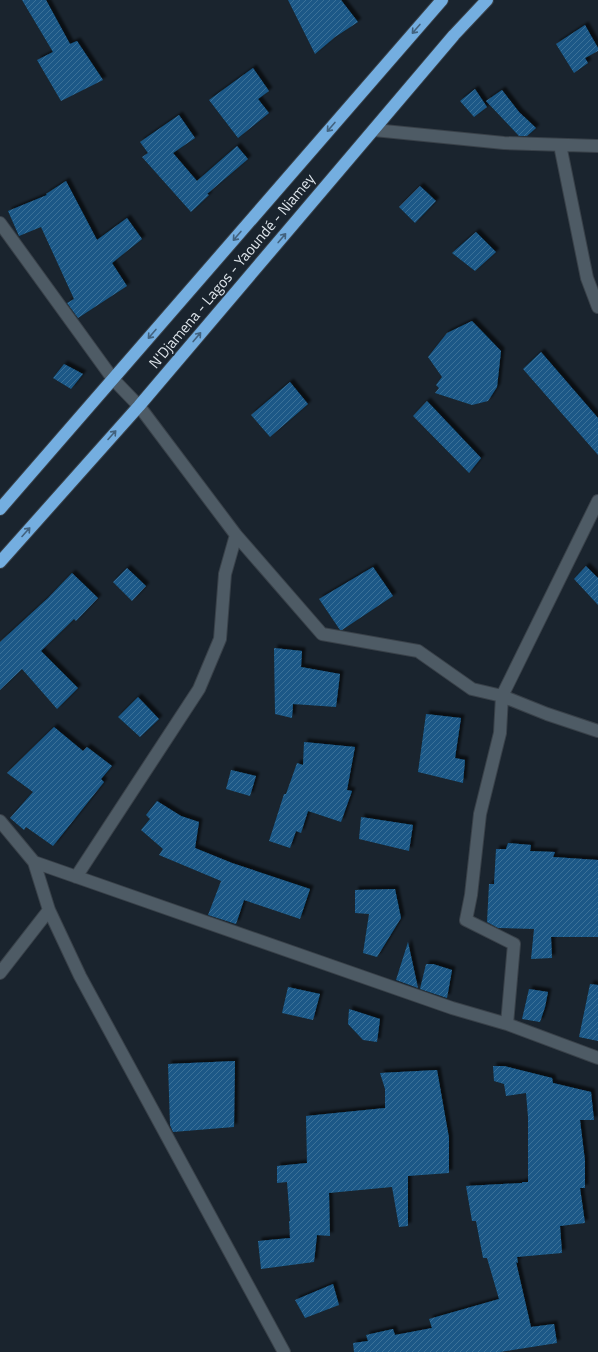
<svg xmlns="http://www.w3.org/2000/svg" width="598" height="1352" font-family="'Titillium Web',sans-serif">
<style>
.building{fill:url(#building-hatch);filter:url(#shadow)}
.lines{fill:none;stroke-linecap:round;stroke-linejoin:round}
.street-casing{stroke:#394149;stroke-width:14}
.highway-casing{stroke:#394149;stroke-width:14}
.street{stroke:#4e5b65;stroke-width:12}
.highway{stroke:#74aee0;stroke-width:12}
.oneway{stroke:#42627e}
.labels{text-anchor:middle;stroke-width:3;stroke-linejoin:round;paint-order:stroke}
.street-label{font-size:15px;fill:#dee5eb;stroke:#1a242e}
</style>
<defs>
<pattern id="building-hatch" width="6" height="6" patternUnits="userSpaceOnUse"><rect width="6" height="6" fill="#1a5987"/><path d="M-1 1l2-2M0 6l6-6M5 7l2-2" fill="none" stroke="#3b7198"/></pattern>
<filter id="shadow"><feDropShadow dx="3.5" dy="-3.5" stdDeviation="1" flood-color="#0009"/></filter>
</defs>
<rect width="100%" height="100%" fill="#1a242e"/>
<path class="building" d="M22 0H46L70 44 77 41 103 80 61 101 37 60 53 52Z
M288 0H341L358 22 335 37 315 54Z
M585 25 598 48V51L585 58 588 63 574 73 556 44Z
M253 68 269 91 258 99 269 113 238 138 209 100Z
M475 89 487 107 474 117 460 101Z
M502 90 519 112 536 128 527 136H519L486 101Z
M179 115 195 138 173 153 197 181 237 146 248 159 207 194 209 195 191 212 142 157 148 153 140 142Z
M66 181 97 240 127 218 142 239 112 263 127 286 78 318 67 303 74 299 41 227 19 236 8 211 47 195 46 194Z
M420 186 436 201 415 223 399 207Z
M476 232 496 252 475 271 452 253Z
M472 321 501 351 497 387 488 401 472 405 435 393 439 388 436 385 442 377 428 357 447 333Z
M541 352 598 418V455L523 369Z
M64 364 83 374 71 389 53 378Z
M290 382 308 404 270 437 251 415Z
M427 401 481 458 469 473 413 416Z
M586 566 598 578V605L574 579Z
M373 567 393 596 342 630H340L319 599Z
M127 568 146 586 132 601 113 582Z
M72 573 98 598 76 621 74 619 41 651 78 688 57 709 22 669 0 690V642L48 598Z
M274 648 302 651 301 667 340 674 336 707 293 704 292 718 275 714Z
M138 697 159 719 140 737 118 717Z
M426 714 461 718 455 758 465 760 463 783 418 772Z
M54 727 83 751 87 747 112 766 101 779 104 782 53 846 26 827 24 830 10 818 33 792 7 773Z
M304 742 355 747 347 790 352 791 341 822 308 811 301 833 296 831 290 848 269 841 284 794H286L297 763 303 765Z
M231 770 256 776 250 796 226 789Z
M157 801 181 816 199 822 195 848 232 863 310 889 300 919 244 900 236 924 208 915 221 881 159 855 163 849 141 830 150 819 146 815Z
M361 817 413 825 409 851 359 839Z
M508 843 531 845 530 851 555 852 553 857 598 860V937H551L552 958 531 959 534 929 498 928 487 922 489 884H494L496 849H506Z
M395 889 401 918 377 957 363 953 369 914 355 913V890Z
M408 942 418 988 396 980Z
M426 964H433L452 970 447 998 420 989Z
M590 984 598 985V1041L579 1037Z
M288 987 320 994 313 1020 282 1013Z
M529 989 548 992 545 1007 540 1022 522 1019Z
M349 1009 380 1019 377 1042 363 1040 348 1024Z
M235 1061 234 1127 173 1132 170 1125 168 1064Z
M493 1066H504L552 1078 553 1083 591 1092 594 1120H580L585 1161V1188H580L585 1223 560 1226 562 1253 517 1257 518 1263 516 1262 531 1327 554 1324 557 1343 500 1352H354L353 1343 368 1341 366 1335 393 1329 395 1335 432 1328 429 1319 499 1299 487 1258H483L476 1221H472L466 1186 522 1183V1182H528V1117L526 1093 506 1096 504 1084 494 1081Z
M437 1070 449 1138V1173L408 1176V1226L399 1227 392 1187 329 1193 330 1236 317 1235 314 1262 261 1269 258 1241 290 1238 289 1221H290L287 1182 277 1183V1166L307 1163 306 1116 385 1108V1089L380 1073Z
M333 1284 339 1305 305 1318 295 1300Z"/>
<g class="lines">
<g class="street-casing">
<path id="street" d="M374 130 504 143 598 146
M560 145 587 278 598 307
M0 223 113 379 139 406 236 535 322 634 418 651 472 689 502 696 547 714 598 731
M0 821 34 862 49 910 80 976 284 1352
M34 862 452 1008 507 1024 598 1058
M76 877 199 689 220 639 225 574 236 535
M0 973 49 910
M507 1024 514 944 466 920 471 895 480 814 500 733 502 696 598 501"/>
</g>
<g class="highway-casing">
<path id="highway" d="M0 509 442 0
M0 562 139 406 454 35 487 0"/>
</g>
<use href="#street" class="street"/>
<use href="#highway" class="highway"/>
</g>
<defs><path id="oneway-shaft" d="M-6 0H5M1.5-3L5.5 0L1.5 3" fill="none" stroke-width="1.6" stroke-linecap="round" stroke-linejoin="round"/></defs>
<g class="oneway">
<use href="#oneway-shaft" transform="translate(416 29) rotate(131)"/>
<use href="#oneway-shaft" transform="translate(331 127) rotate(131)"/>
<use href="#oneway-shaft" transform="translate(237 236) rotate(131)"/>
<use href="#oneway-shaft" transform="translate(282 238) rotate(-50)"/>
<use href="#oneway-shaft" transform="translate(152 334) rotate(131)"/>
<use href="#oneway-shaft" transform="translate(197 337) rotate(-50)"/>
<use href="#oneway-shaft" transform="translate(112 435) rotate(-48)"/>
<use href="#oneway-shaft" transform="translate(26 532) rotate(-48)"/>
</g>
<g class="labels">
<g class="street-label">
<text transform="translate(232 271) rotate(-50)" y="5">N'Djamena - Lagos - Yaoundé - Niamey</text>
</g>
</g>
</svg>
